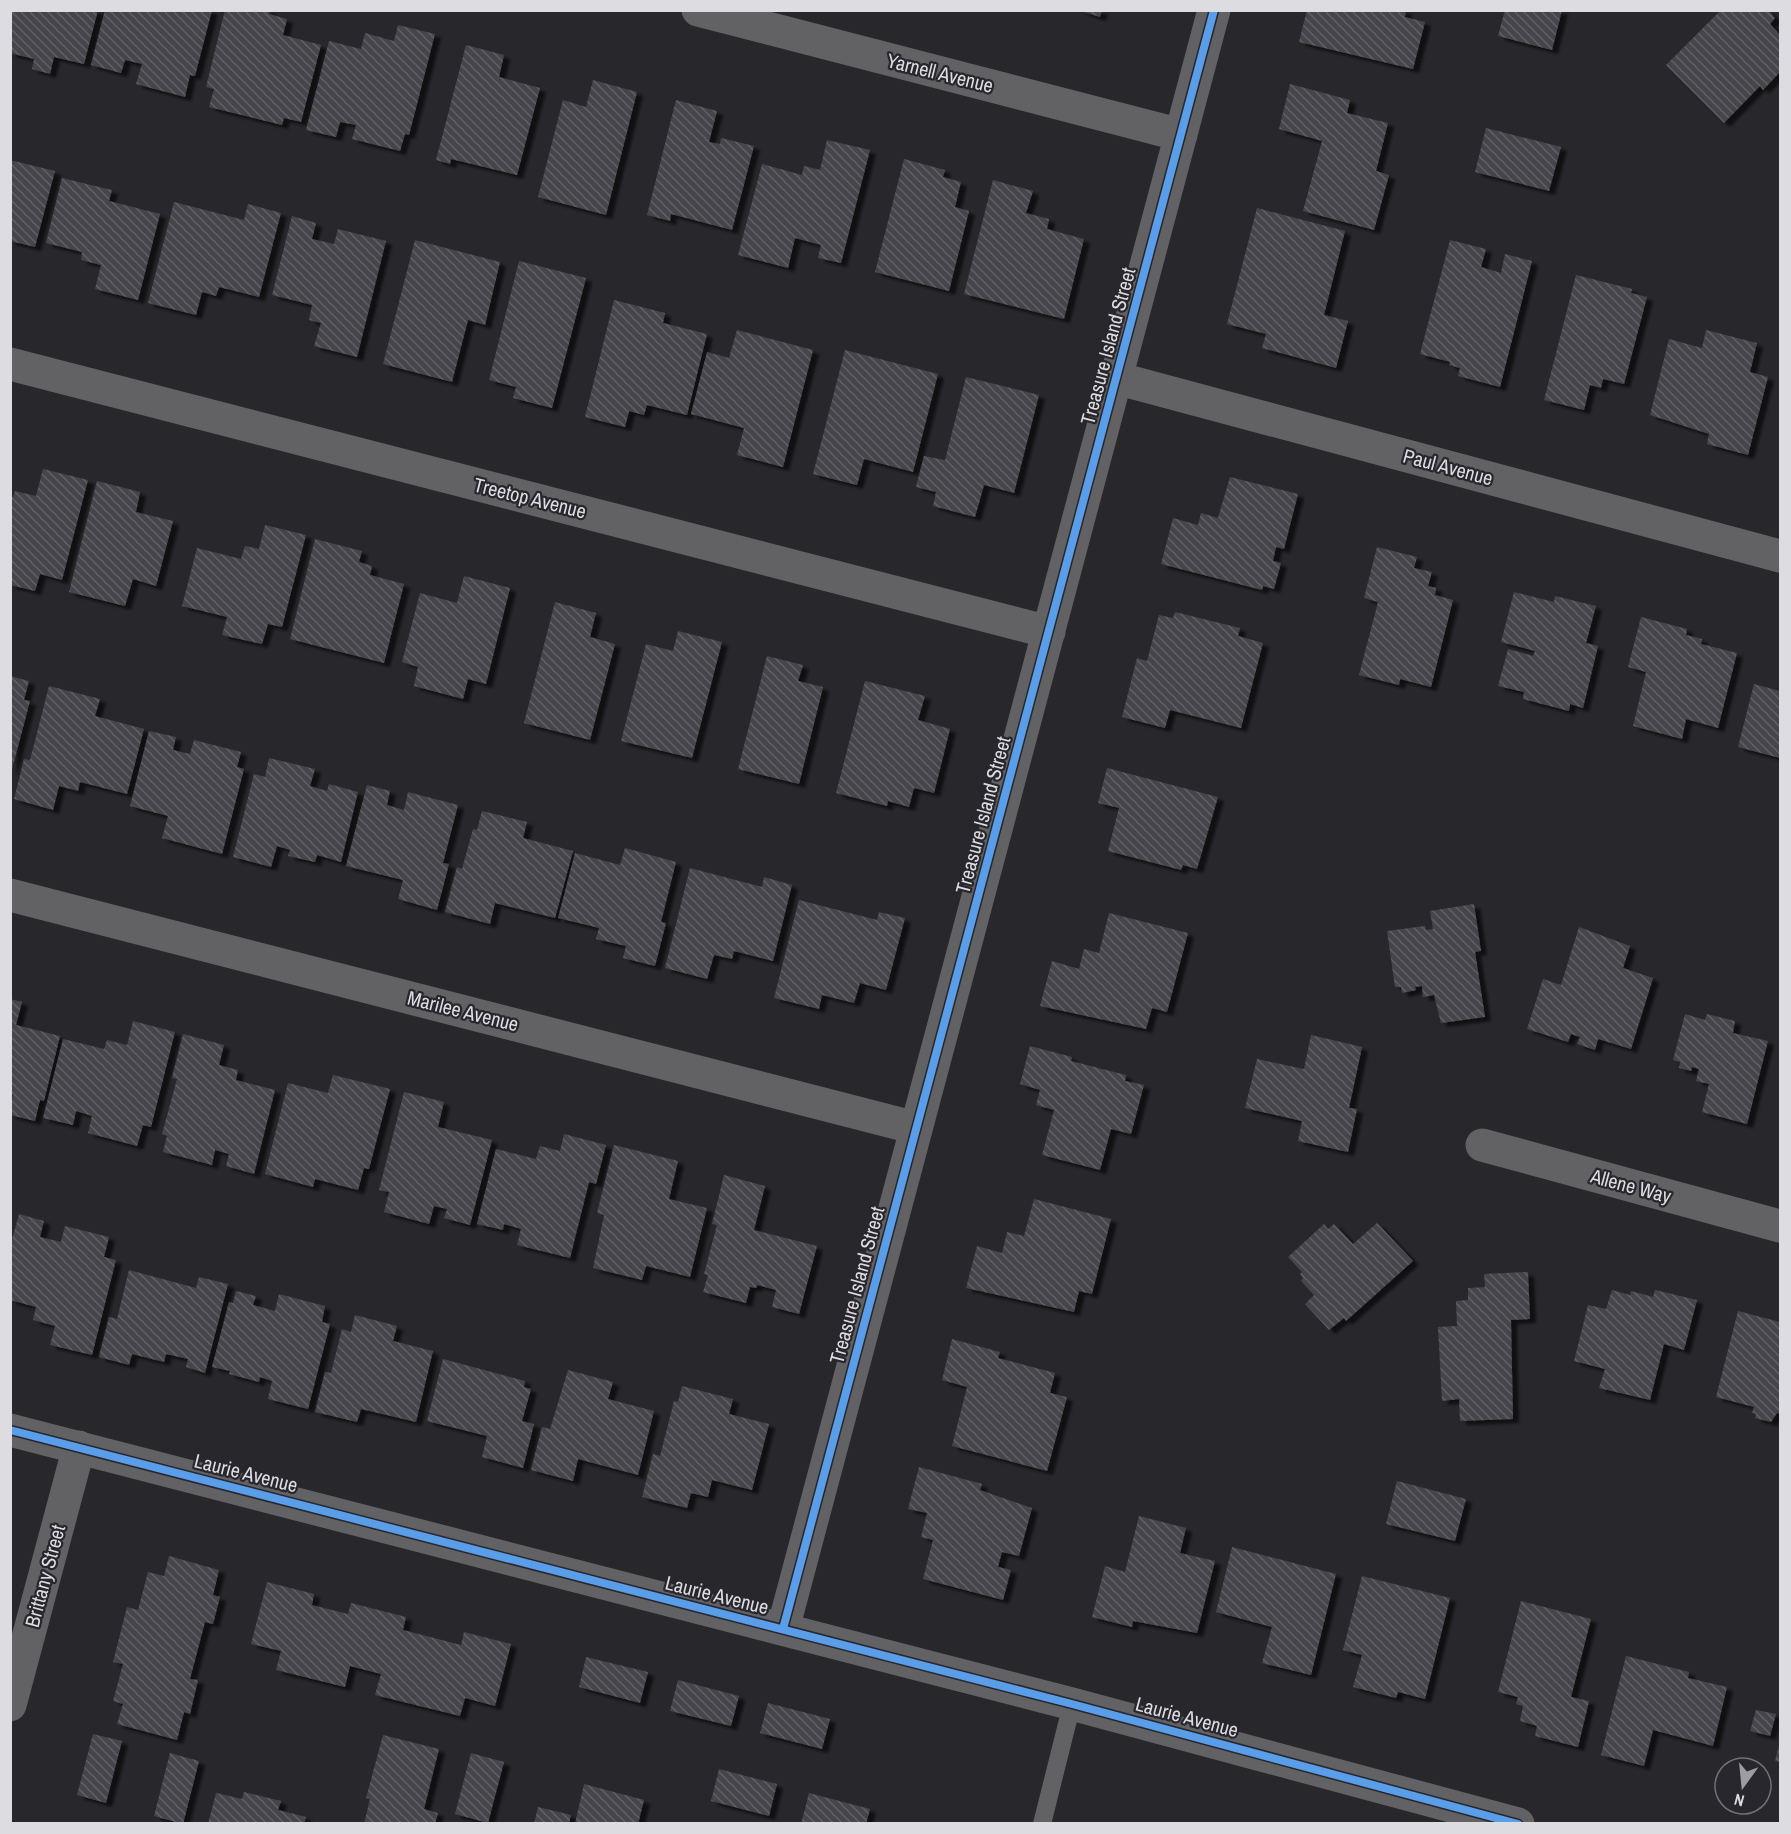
<svg xmlns="http://www.w3.org/2000/svg" width="1791" height="1834" font-family="'Archivo Narrow',sans-serif">
<style>
.building{fill:url(#building-back-hatch);filter:url(#shadow)}
.lines{fill:none;stroke-linecap:round;stroke-linejoin:round}
.service{stroke:#626265;stroke-width:18}
.minor{stroke:#626265;stroke-width:33}
.cycleway-casing{stroke:#27272d;stroke-width:11}
.cycleway{stroke:#5a9eea;stroke-width:8}
.labels{text-anchor:middle;stroke-width:4.5;stroke-linejoin:round;paint-order:stroke}
.street-label{font-size:20px;fill:#dddde1;stroke:#27272d}
</style>
<defs>
<pattern id="building-back-hatch" width="6" height="6" patternUnits="userSpaceOnUse" patternTransform="scale(1.5)"><rect width="6" height="6" fill="#45454c"/><path d="M-1 5l2 2M0 0l6 6M5-1l2 2" fill="none" stroke="#5f5f66"/></pattern>
<filter id="shadow"><feDropShadow dx="6" dy="4" stdDeviation="1.5" flood-color="#0009"/></filter>
</defs>
<rect width="100%" height="100%" fill="#28282c"/>
<path class="building" d="M10 10H98L84 64 54 57 50 74 32 69 34 59 10 53Z
M105 10H212L195 76 190 75 185 97 136 84 142 64 125 60 121 73 91 65Z
M225 10H270L269 14 287 19 283 35 321 45 301 122 284 118 282 125 209 107 214 89 206 87Z
M1078 10H1102L1100 17Z
M1307 10H1406L1405 17 1425 22 1413 69 1299 42Z
M1505 10H1562L1552 50 1498 36Z
M1721 10H1768L1775 18 1770 24 1780 35V72L1763 90 1760 86 1724 123 1666 65Z
M398 25 435 34 409 135 405 134 400 151 352 139 356 125 340 122 336 137 306 130 329 41 361 49 365 33 394 41Z
M466 45 504 55 499 77 540 88 517 175 451 159 450 164 436 160Z
M593 80 637 92 606 215 538 197 563 100 586 107Z
M1290 84 1350 100 1347 113 1388 123 1376 171 1389 175 1374 230 1303 211 1322 141 1279 129Z
M676 100 717 111 709 142 720 144 721 138 754 146 732 230 671 214 670 221 647 215Z
M1486 128 1561 147 1549 191 1475 172Z
M827 140 870 150 841 263 818 258 821 245 795 238 788 268 738 255 762 164 802 175 804 166 820 170Z
M904 159 945 170 943 177 961 182 955 207 969 211 949 291 875 272Z
M10 160 55 171 35 247 10 241Z
M62 178 112 190 109 201 160 214 138 300 95 289 101 265 81 260 82 252 46 243Z
M993 180 1033 191 1026 213 1049 219 1047 229 1084 239 1064 319 964 294Z
M174 202 244 220 248 204 281 213 259 297 219 287 216 296 202 292 196 315 148 303Z
M1257 208 1345 231 1324 315 1348 321 1336 368 1262 348 1266 334 1227 324Z
M292 216 316 223 312 239 334 244 338 229 386 241 357 357 314 346 321 323 309 320 312 305 272 295Z
M415 240 500 262 485 325 468 320 452 382 383 364Z
M1450 240 1486 249 1481 267 1501 273 1505 254 1532 261 1500 387 1458 376 1460 368 1449 365 1450 362 1420 354Z
M519 261 586 278 552 408 513 398 516 387 489 380Z
M1576 275 1632 289 1631 293 1647 297 1624 384 1603 379 1601 388 1590 385 1584 410 1544 400Z
M614 300 665 313 663 323 707 334 687 415 647 405 644 415 629 411 625 427 585 417Z
M737 330 813 350 783 467 737 455 744 428 691 414 707 352 729 358Z
M1706 330 1757 343 1750 372 1768 377 1748 455 1707 444 1709 434 1650 415 1669 339 1702 348Z
M845 350 938 374 913 472 864 459 857 485 813 474Z
M966 377 1039 395 1014 493 984 485 975 517 933 506 936 492 916 487 924 456 945 460Z
M43 469 88 480 62 580 40 574 35 591 10 585V496L13 497 15 491 36 496Z
M1230 477 1298 494 1284 549 1276 547 1273 561 1281 563 1274 589 1263 586 1262 590 1161 564 1173 518 1198 525 1201 513 1218 518Z
M97 481 140 492 136 512 173 521 156 586 133 579 125 606 69 592Z
M265 525 306 535 282 627 268 624 262 644 222 635 227 617 182 606 197 548 241 559 245 546 259 549Z
M315 539 362 551 359 562 372 566 370 575 404 584 384 663 290 639Z
M1377 547 1417 557 1414 568 1432 572 1428 586 1436 588 1435 595 1453 600 1431 687 1400 679 1399 685 1359 675 1378 602 1364 598Z
M464 576 510 588 486 684 468 679 463 699 414 686 418 667 402 662 420 593 457 603Z
M1514 592 1554 602 1555 596 1596 606 1586 643 1598 646 1583 708 1570 704 1569 711 1523 699 1524 692 1498 686 1508 649 1533 656 1535 651 1501 642Z
M555 602 596 613 590 637 615 644 590 740 524 723Z
M1175 612 1240 628 1238 636 1263 643 1241 728 1170 710 1165 728 1122 717 1137 658 1147 661 1159 615 1173 618Z
M1641 617 1687 629 1686 635 1702 639 1701 644 1737 653 1718 728 1686 719 1682 739 1633 726 1646 672 1628 667Z
M678 631 722 642 692 758 621 741 646 644 673 651Z
M767 656 803 665 798 681 823 687 799 784 738 769Z
M10 676 29 681 24 700 30 701 11 773Z
M865 681 925 696 918 720 950 729 934 793 914 788 909 807 888 801 887 806 836 793Z
M1754 684 1780 691V758L1738 747Z
M49 686 100 699 95 716 144 729 127 794 80 782 78 791 59 786 53 810 14 799 24 759 30 760Z
M149 731 176 737 173 750 190 754 194 740 241 752 237 767 244 769 222 854 162 838 168 816 130 806Z
M269 758 315 769 310 786 327 791 329 784 358 792 341 862 317 855 315 862 288 856 290 850 277 846 271 867 233 857 254 774 265 777Z
M1107 768 1218 797 1197 869 1183 865 1181 870 1108 851 1119 808 1098 803Z
M367 785 390 791 387 805 404 810 408 792 458 805 443 863 449 864 437 910 398 899 403 880 346 866Z
M482 811 527 822 523 838 573 851 555 918 495 903 490 924 445 912 457 867 462 869 473 829 477 830Z
M625 848 676 862 661 922 666 923 655 966 623 958 626 946 596 939 599 928 558 918 575 853 620 865Z
M690 868 762 887 764 877 792 885 773 961 734 951 732 959 714 955 707 979 665 968Z
M799 900 877 920 879 912 905 918 886 990 860 983 854 1003 822 995 819 1009 774 998Z
M1474 904 1481 951 1475 952 1485 1017 1441 1023 1434 995 1423 997 1422 986 1415 987 1416 990 1402 993 1401 987H1395L1387 931 1425 926 1426 930 1433 929 1430 911Z
M1109 913 1188 933 1167 1012 1152 1008 1146 1029 1040 1006 1052 961 1079 969 1084 949 1099 953Z
M1579 927 1630 946 1623 968 1653 978 1631 1049 1598 1039 1595 1050 1577 1044 1580 1037 1571 1034 1568 1042 1527 1029 1543 979 1561 985Z
M10 999 22 1002 16 1025 60 1036 44 1101 40 1100 35 1121 10 1115 13 1094H10Z
M1685 1014 1705 1020 1707 1014 1735 1021 1733 1033 1768 1041 1747 1124 1702 1112 1709 1084 1696 1081 1699 1069 1692 1067 1691 1071 1679 1068 1680 1062 1673 1060Z
M133 1021 175 1032 151 1127 143 1125 137 1146 88 1133 92 1116 76 1111 73 1125 43 1118 63 1039 104 1049 107 1040 127 1045Z
M183 1034 224 1045 219 1065 238 1070 236 1080 275 1090 254 1174 226 1166 229 1154 215 1150 212 1165 163 1152 167 1136 162 1134 177 1079 172 1078Z
M1311 1035 1362 1047 1349 1108 1357 1109 1348 1152 1298 1141 1302 1121 1245 1108 1257 1059 1304 1069Z
M1030 1046 1072 1057 1071 1061 1126 1075 1125 1081 1144 1085 1131 1134 1111 1129 1100 1170 1042 1155 1054 1110 1036 1105 1040 1090 1020 1084Z
M333 1075 390 1089 369 1169 364 1168 358 1190 315 1179 313 1187 265 1174 288 1083 328 1093Z
M404 1092 444 1102 438 1127 492 1140 470 1225 444 1218 447 1209 434 1206 429 1224 384 1212 389 1192 379 1190Z
M564 1134 606 1145 596 1184 589 1182 570 1258 517 1245 521 1229 504 1224 503 1230 477 1224 496 1149 536 1159 540 1146 560 1151Z
M614 1145 678 1161 669 1199 707 1208 690 1277 646 1266 642 1280 593 1268 604 1215 597 1213Z
M724 1175 765 1186 754 1230 817 1246 799 1314 772 1307 776 1290 757 1285 756 1288 750 1287 746 1303 703 1292 708 1275 704 1274 717 1225 712 1224Z
M1034 1199 1111 1219 1092 1294 1079 1291 1074 1312 966 1288 977 1246 1002 1253 1007 1232 1024 1236Z
M19 1214 44 1221 40 1237 61 1242 65 1226 109 1237 104 1257 116 1260 92 1355 50 1345 55 1326 33 1320 36 1307 10 1300V1246Z
M1377 1223 1413 1261 1346 1321 1344 1318 1329 1330 1305 1304 1314 1295 1301 1281 1303 1278 1300 1274 1302 1272 1288 1257 1324 1224 1328 1229 1334 1224 1353 1244Z
M129 1270 196 1288 199 1277 228 1284 205 1373 186 1367 188 1359 166 1354 164 1362 132 1354 129 1365 99 1357 109 1317 117 1319Z
M1528 1272 1530 1319 1511 1320 1513 1419 1460 1421 1459 1399 1442 1401 1438 1327 1457 1326 1456 1301 1468 1300V1288L1485 1287 1484 1274Z
M1612 1290 1630 1295 1631 1291 1653 1297 1655 1290 1697 1300 1684 1350 1664 1344 1650 1400 1599 1388 1605 1369 1574 1361 1588 1305 1606 1309Z
M236 1291 256 1296 253 1305 275 1311 279 1294 325 1306 322 1322 330 1324 308 1409 268 1399 272 1381 260 1377 259 1382 229 1374 230 1371 212 1367 229 1302 233 1303Z
M1738 1311 1780 1322V1414L1777 1413 1771 1422 1755 1418 1756 1414 1752 1413 1754 1407 1716 1397Z
M355 1315 397 1326 393 1341 433 1351 416 1422 361 1409 357 1422 315 1412 325 1372 331 1373 342 1329 351 1332Z
M952 1339 1000 1352 998 1358 1055 1373 1050 1393 1067 1397 1047 1471 952 1446 967 1387 942 1380Z
M443 1359 525 1381 524 1387 531 1389 522 1421 534 1424 523 1468 482 1457 487 1436 427 1421Z
M568 1370 613 1382 608 1399 654 1411 638 1475 578 1459 573 1481 531 1470 542 1427 550 1429Z
M682 1386 733 1399 729 1414 769 1424 752 1490 712 1480 708 1497 691 1493 687 1508 642 1497 653 1454 660 1456 674 1401 678 1402Z
M919 1467 982 1484 980 1490 1032 1508 1019 1556 1002 1552 998 1567 1011 1570 1003 1600 923 1579 933 1540 921 1537 927 1513 908 1509Z
M1397 1481 1466 1499 1455 1541 1386 1524Z
M1139 1516 1186 1528 1180 1553 1215 1561 1197 1633 1133 1621 1132 1627 1092 1617 1105 1566 1125 1572Z
M1232 1547 1336 1574 1311 1675 1262 1663 1272 1627 1216 1612Z
M169 1556 219 1570 213 1595 220 1597 213 1624 205 1622 190 1679 198 1680 190 1714 184 1712 177 1740 117 1724 123 1704 113 1701 123 1664 113 1662 127 1607 138 1610 148 1572 164 1576Z
M1362 1576 1450 1598 1425 1699 1398 1692 1396 1698 1353 1687 1362 1655 1343 1650Z
M267 1582 314 1594 312 1605 348 1614 351 1603 406 1617 403 1630 461 1645 464 1632 511 1644 495 1706 465 1698 460 1716 375 1695 381 1674 350 1666 345 1687 276 1670 281 1651 251 1644Z
M1521 1601 1591 1619 1571 1697 1589 1701 1578 1747 1535 1736 1537 1726 1520 1721 1523 1706 1516 1704 1518 1697 1498 1692Z
M1626 1656 1689 1672 1688 1678 1727 1687 1713 1746 1653 1730 1644 1766 1601 1755Z
M586 1657 648 1672 640 1703 579 1687Z
M678 1680 739 1696 731 1726 670 1711Z
M768 1703 830 1719 822 1749 760 1733Z
M1756 1710 1776 1714 1770 1736 1750 1731Z
M93 1734 122 1741 106 1803 77 1795Z
M383 1735 439 1749 424 1809 438 1813 435 1824H364L370 1799 366 1798Z
M1780 1741V1762L1775 1761Z
M170 1753 199 1761 183 1824 154 1816Z
M471 1753 504 1762 488 1823 455 1814Z
M719 1769 777 1784 769 1816 711 1801Z
M584 1784 644 1800 638 1824H575Z
M244 1792 281 1801 278 1810 306 1817 304 1824H208L216 1793 242 1799Z
M809 1793 870 1809 866 1824H801Z
M538 1807 571 1815 569 1824H534Z"/>
<g class="lines">
<path class="service" d="M1042 1824 1072 1704"/>
<path class="minor" d="M698 10 1181 135
M10 364 1049 632
M1116 378 1780 556
M10 895 916 1128
M1482 1145 1780 1226
M10 1430 1072 1704 1518 1824
M783 1629 1214 10
M10 1705 79 1447"/>
<g class="cycleway-casing">
<path id="cycleway" d="M10 1430 1072 1704 1518 1824
M783 1629 1214 10"/>
</g>
<use href="#cycleway" class="cycleway"/>
</g>
<g class="labels">
<g class="street-label">
<text transform="translate(940 73) rotate(14)" y="7">Yarnell Avenue</text>
<text transform="translate(1108 346) rotate(-75)" y="7">Treasure Island Street</text>
<text transform="translate(1448 467) rotate(15)" y="7">Paul Avenue</text>
<text transform="translate(530 498) rotate(14)" y="7">Treetop Avenue</text>
<text transform="translate(983 815) rotate(-75)" y="7">Treasure Island Street</text>
<text transform="translate(463 1011) rotate(14)" y="7">Marilee Avenue</text>
<text transform="translate(1631 1186) rotate(15)" y="7">Allene Way</text>
<text transform="translate(857 1285) rotate(-75)" y="7">Treasure Island Street</text>
<text transform="translate(246 1473) rotate(14)" y="7">Laurie Avenue</text>
<text transform="translate(45 1576) rotate(-75)" y="7">Brittany Street</text>
<text transform="translate(717 1595) rotate(14)" y="7">Laurie Avenue</text>
<text transform="translate(1187 1717) rotate(15)" y="7">Laurie Avenue</text>
</g>
</g>
<rect width="1791" height="1834" fill="none" stroke="#dddde1" stroke-width="24"/>
<g transform="translate(1743 1786) rotate(195)"><circle r="28" fill="#27272d" stroke="#707075" stroke-width="1.5"/>
<path d="M0-4.5L10 22L0 15L-10 22Z" fill="#9e9ea2"/>
<text y="-9" font-size="16" font-weight="bold" text-anchor="middle" fill="#dddde1">N</text>
</g>
</svg>
